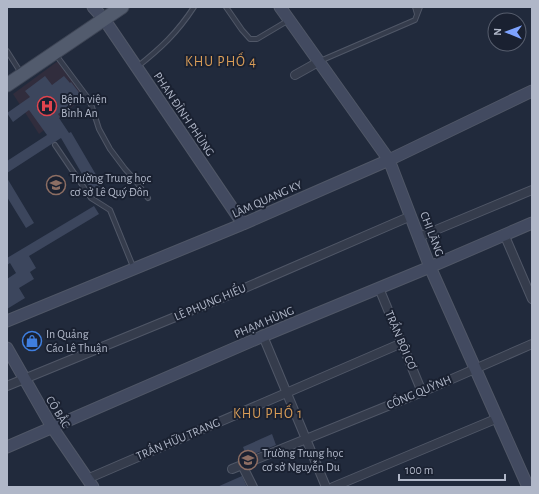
<svg xmlns="http://www.w3.org/2000/svg" width="539" height="494" font-family="'Alegreya Sans',sans-serif">
<style>
.medical{fill:#312d3d}
.building{fill:#3c465d}
.lines{fill:none;stroke-linecap:round;stroke-linejoin:round}
.lane-casing{stroke:#505767;stroke-width:6}
.street-casing{stroke:#505767;stroke-width:10}
.secondary-casing{stroke:#505767;stroke-width:13}
.primary-casing{stroke:#3e4555;stroke-width:15}
.lane{stroke:#353c4c;stroke-width:4}
.street{stroke:#353c4c;stroke-width:8}
.secondary{stroke:#424a60;stroke-width:11}
.primary{stroke:#525b6d;stroke-width:13}
.labels{text-anchor:middle;stroke-width:4;stroke-linejoin:round;paint-order:stroke}
.poi-label{font-size:12px;fill:#b0b7c8;stroke:#1a2131;text-anchor:start}
.street-label{font-size:12px;fill:#b0b7c8;stroke:#1a2131}
.quarter-label{font-size:14px;letter-spacing:1px;fill:#db9e58;stroke:#1a2131}
</style>
<rect width="100%" height="100%" fill="#212a3c"/>
<path class="medical" d="M58 61 85 96 62 116 39 134 13 94Z"/>
<path class="building" d="M45 76 52 85 64 76 70 83 71 82 81 95 79 97 80 98 58 114 60 117 59 118 69 133 71 132 102 185 92 191 61 138 7 173V161L47 135 29 110 13 122 7 113 30 97 25 91Z
M7 178 34 223 26 228 7 197Z
M94 206 99 214 29 256 36 268 30 272 34 279 19 288 25 298 7 309V279L16 273 10 263 7 265V258Z
M272 434 276 445 247 457 243 447Z
M242 476 247 487H217Z"/>
<g class="lines">
<g class="lane-casing">
<path id="lane" d="M226 7 242 30 250 39H257L289 20
M415 7 417 14
M7 51 21 73
M56 55 88 98 92 107 99 129 110 149 125 169 135 180 148 198
M320 61 415 20 420 7
M137 67C161 48 177 33 194 7
M55 145 91 198 110 210 134 269"/>
</g>
<g class="street-casing">
<path id="street" d="M295 75 320 61
M504 234 532 299
M419 237 532 190
M379 288 422 392
M263 336 326 487
M7 386 224 297 411 216
M242 465 253 487
M232 469 422 392 532 344
M87 479 402 343
M333 487 498 418"/>
</g>
<g class="secondary-casing">
<path id="secondary" d="M93 7 104 19 243 224
M280 7 389 160 430 267 528 487
M7 321 243 224 389 160 532 91
M7 348 52 427 93 487
M7 447 263 336 430 267 532 223"/>
</g>
<g class="primary-casing">
<path id="primary" d="M7 85 122 7"/>
</g>
<use href="#lane" class="lane"/>
<use href="#street" class="street"/>
<use href="#secondary" class="secondary"/>
<use href="#primary" class="primary"/>
</g>
<defs>
<g id="hospital-ring" transform="scale(1)"><circle r="9.5" fill="#1a2131" stroke="#e0444e" stroke-width="1.5"/><path d="M-5-5h3v3.5h4V-5h3V5h-3V1.5h-4V5h-3Z" fill="#e0444e"/></g>
<g id="school-ring" transform="scale(1)"><circle r="9.5" fill="#1a2131" stroke="#8d6e63" stroke-width="1.5"/><path d="M0-5L7-2L0 1L-7-2ZM-4 1L0 2.5L4 1V4Q0 6-4 4Z" fill="#8d6e63"/></g>
<g id="shop-ring" transform="scale(1)"><circle r="9.5" fill="#1a2131" stroke="#3f7fe0" stroke-width="1.5"/><path d="M-5-2.5h2.3a2.7 3.5 0 0 1 5.4 0H5L5.5 6h-11ZM-1.5-2.5h3a1.5 2.3 0 0 0-3 0Z" fill="#3f7fe0"/></g>
</defs>
<g fill-rule="evenodd">
<use href="#hospital-ring" x="47" y="106"/>
<use href="#school-ring" x="56" y="185"/>
<use href="#shop-ring" x="32" y="341"/>
<use href="#school-ring" x="248" y="460"/>
</g>
<g class="labels">
<g class="poi-label">
<text x="61" y="103">Bệnh viện<tspan x="61" dy="14">Bình An</tspan></text>
<text x="70" y="182">Trường Trung học<tspan x="70" dy="14">cơ sở Lê Quý Đôn</tspan></text>
<text x="46" y="338">In Quảng<tspan x="46" dy="14">Cáo Lê Thuận</tspan></text>
<text x="262" y="457">Trường Trung học<tspan x="262" dy="14">cơ sở Nguyễn Du</tspan></text>
</g>
<g class="street-label">
<text transform="translate(184 114) rotate(56)" y="4">PHAN ĐÌNH PHÙNG</text>
<text transform="translate(267 199) rotate(-24)" y="4">LÂM QUANG KY</text>
<text transform="translate(432 234) rotate(69)" y="4">CHI LĂNG</text>
<text transform="translate(210 302) rotate(-23)" y="4">LÊ PHỤNG HIỂU</text>
<text transform="translate(264 322) rotate(-23)" y="4">PHẠM HÙNG</text>
<text transform="translate(401 340) rotate(67)" y="4">TRẦN BỘI CƠ</text>
<text transform="translate(419 392) rotate(-23)" y="4">CỐNG QUỲNH</text>
<text transform="translate(58 412) rotate(59)" y="4">CÔ BẮC</text>
<text transform="translate(178 439) rotate(-23)" y="4">TRẦN HỮU TRANG</text>
</g>
<g class="quarter-label">
<text x="221" y="66">KHU PHỐ 4</text>
<text x="268" y="418">KHU PHỐ 1</text>
</g>
</g>
<rect width="539" height="494" fill="none" stroke="#b0b7c8" stroke-width="16"/>
<g transform="translate(507 32) rotate(271)"><circle r="19" fill="#1a2131" stroke="#565d6d"/>
<path d="M0-3L7 15L0 10L-7 15Z" fill="#7ea3ff"/>
<text y="-6" font-size="11" font-weight="bold" text-anchor="middle" fill="#b0b7c8">N</text>
</g>
<path d="M399 474v6h106v-6" fill="none" stroke="#b0b7c8" stroke-width="2"/>
<text x="405" y="474" font-size="12" fill="#b0b7c8" stroke="#1a2131" stroke-width="3" paint-order="stroke">100 m</text>
</svg>
